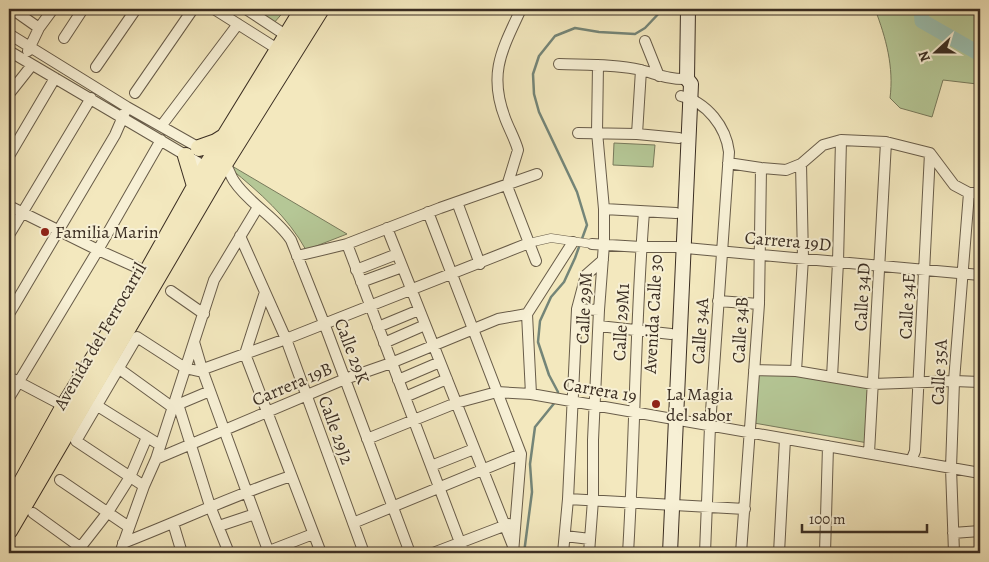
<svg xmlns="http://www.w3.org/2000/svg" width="989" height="562" font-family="Alegreya,serif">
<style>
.green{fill:#b5c796;stroke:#787a5c}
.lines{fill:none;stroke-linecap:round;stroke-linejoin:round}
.stream{stroke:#748578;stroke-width:2.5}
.river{stroke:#9bc0b1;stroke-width:15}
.pedestrian-casing{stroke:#685c49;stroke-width:9}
.minor-casing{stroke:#685c49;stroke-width:12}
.secondary-casing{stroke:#3a2d22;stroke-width:16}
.primary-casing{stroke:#3a2d22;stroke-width:18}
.pedestrian{stroke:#f7f0d5;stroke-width:8}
.minor{stroke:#f7f0d5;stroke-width:10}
.secondary{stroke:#f7f0d5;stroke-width:14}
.primary{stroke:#f3e8be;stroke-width:16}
.poi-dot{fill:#8f2418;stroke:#f7f0d5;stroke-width:2}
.labels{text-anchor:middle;stroke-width:4;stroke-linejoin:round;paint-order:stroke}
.poi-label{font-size:18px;fill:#3a2d22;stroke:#f7f0d5;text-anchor:start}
.street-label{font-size:18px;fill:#3a2d22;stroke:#f7f0d5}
</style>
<rect width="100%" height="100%" fill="#f3e8be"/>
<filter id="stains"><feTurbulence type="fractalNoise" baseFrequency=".004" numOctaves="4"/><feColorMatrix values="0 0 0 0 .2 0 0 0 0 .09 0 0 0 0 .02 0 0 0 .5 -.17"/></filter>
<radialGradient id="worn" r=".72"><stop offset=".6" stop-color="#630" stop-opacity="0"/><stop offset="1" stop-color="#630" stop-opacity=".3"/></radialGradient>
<path class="green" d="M251 9H286L273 24Z
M875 9H980V93L977 84 943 80 932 117 900 108 890 98C894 67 886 38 875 9Z
M614 143 655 145 653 167 613 165Z
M232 166 347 234 306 250C288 217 259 192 231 169Z
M975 231H980V261L975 262Z
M759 371 869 383 868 443 754 423Z"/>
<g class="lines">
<path class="stream" d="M557 396 558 392 549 375 538 342 540 321 551 297 564 282 575 258 587 225 577 192 539 112 534 94 533 74 539 56 555 36 575 28 599 32 635 34 645 28 663 9
M524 553 532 492 530 464 535 427 556 401"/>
<path class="river" d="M921 9 922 21 980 54"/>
<g class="pedestrian-casing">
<path id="pedestrian" d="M529 243 551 238 592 244"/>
</g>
<g class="minor-casing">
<path id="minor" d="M12 9 39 28
M214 9 279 50
M246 9 287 36
M521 9C502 50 488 73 505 118 509 129 515 139 518 150L507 186 536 261
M9 34 127 107 203 150
M64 38 83 9
M645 41 659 76
M9 51 209 169
M28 51 39 28 53 9
M559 64C586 65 615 64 641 70 657 74 670 80 687 79
M96 67 136 9
M135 93 193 9
M9 94 32 65
M681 96C707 102 726 127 729 152L710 426 705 553
M162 125 238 24
M578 133 637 134 679 138
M637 134 641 70
M9 156 55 78
M222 161C229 166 229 174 234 181 249 204 276 217 291 240L324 323 410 553
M728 163 761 168 786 170 801 164 823 145 841 140 886 142 930 153 954 185 969 193H980
M457 202 480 264
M9 206 98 250 147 272
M604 209 676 213
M428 212 521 454 513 553
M387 228 513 546
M9 235 91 98
M240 236 286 339 364 553
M347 244 464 553
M592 244 641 247H675L980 275
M297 256 347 244 440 208 537 174
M356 270 397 254
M361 282 402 267
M171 291 204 314
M265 292 245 354 321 553
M718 301 759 304
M577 309 599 310
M9 314 115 135 125 112
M599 326 671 334
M378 327 419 310
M194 342 202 369 269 553
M384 343 425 325
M118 368 172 407 210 391
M754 370 796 371 873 384 954 381 980 382
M796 371 803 258 801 164
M9 377 64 406
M832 377 838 262 841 140
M398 380 440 362
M531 394 527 314 573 242
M405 397 447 379
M9 398 98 250 161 140
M178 404 210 506 229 553
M96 405 160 445
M367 439 456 403 497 392 531 394 980 473
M869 453 886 142
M156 459 345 379 391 363 498 319 527 314
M911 461 915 451 930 153
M431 466 474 449
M60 480 129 527
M144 486 76 441 137 337 185 368 198 371 286 339 529 243
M568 499 745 509
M33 513 80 547
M173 523 182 553
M353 523 521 454
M219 526 255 514
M953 533 980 531
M565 536 590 539
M123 543C180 521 234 495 291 476
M76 553 108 512 130 477 147 437
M120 553 144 486 156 459 214 280 258 207
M264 553 313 534
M433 553 509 524
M563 553 568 499 577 309 586 275 603 260
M589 553 593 500V440L599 310 604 244V209L597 132 598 65
M628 553C635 439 635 325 644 212
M741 553 759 304 761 168
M779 553 785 439
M825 553 828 446
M954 553 951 468 954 381 969 193"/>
</g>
<g class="secondary-casing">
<path id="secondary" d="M670 553 691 84 687 79 688 9"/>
</g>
<g class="primary-casing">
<path id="primary" d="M199 148 216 142 224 137
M186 156 195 186
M9 505 64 406 147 272 206 167 303 9
M9 531 218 174 321 9"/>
</g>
<use href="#pedestrian" class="pedestrian"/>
<use href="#minor" class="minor"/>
<use href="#secondary" class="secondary"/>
<use href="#primary" class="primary"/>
</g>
<g class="poi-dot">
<circle cx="45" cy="232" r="5"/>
<circle cx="656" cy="404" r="5"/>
</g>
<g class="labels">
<g class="poi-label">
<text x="55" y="238">Familia Marin</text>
<text x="666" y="400">La Magia<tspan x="666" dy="21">del sabor</tspan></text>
</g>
<g class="street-label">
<text transform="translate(788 241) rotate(5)" y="6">Carrera 19D</text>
<text transform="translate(862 297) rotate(-87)" y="6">Calle 34D</text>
<text transform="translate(907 306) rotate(-87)" y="6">Calle 34E</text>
<text transform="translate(584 308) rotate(-87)" y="6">Calle 29M</text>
<text transform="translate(653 314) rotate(-87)" y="6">Avenida Calle 30</text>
<text transform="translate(621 322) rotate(-87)" y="6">Calle 29M1</text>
<text transform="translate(740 330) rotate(-87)" y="6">Calle 34B</text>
<text transform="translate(700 331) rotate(-86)" y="6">Calle 34A</text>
<text transform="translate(100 336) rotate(-60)" y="6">Avenida del Ferrocarril</text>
<text transform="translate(352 351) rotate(69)" y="6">Calle 29K</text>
<text transform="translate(939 372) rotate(-87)" y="6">Calle 35A</text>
<text transform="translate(292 384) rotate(-23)" y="6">Carrera 19B</text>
<text transform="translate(600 390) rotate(10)" y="6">Carrera 19</text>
<text transform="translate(336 430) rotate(70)" y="6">Calle 29J2</text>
</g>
</g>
<rect width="989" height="562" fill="none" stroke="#f3e8be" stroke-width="30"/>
<rect x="10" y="10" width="969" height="542" fill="none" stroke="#3a2d22" stroke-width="2.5"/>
<rect x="15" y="15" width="959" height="532" fill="none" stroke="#3a2d22"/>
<g transform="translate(936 52) rotate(249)" stroke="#f7f0d5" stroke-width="4" paint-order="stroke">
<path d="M0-4L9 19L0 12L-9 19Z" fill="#3a2d22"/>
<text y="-8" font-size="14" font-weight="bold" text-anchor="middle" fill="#3a2d22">N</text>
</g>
<path d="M802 524v8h125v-8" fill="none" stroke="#3a2d22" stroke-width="2.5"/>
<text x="809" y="524" font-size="15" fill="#3a2d22" stroke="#f7f0d5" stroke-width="4" paint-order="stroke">100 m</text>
<rect width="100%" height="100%" filter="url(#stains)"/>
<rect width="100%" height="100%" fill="url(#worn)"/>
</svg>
